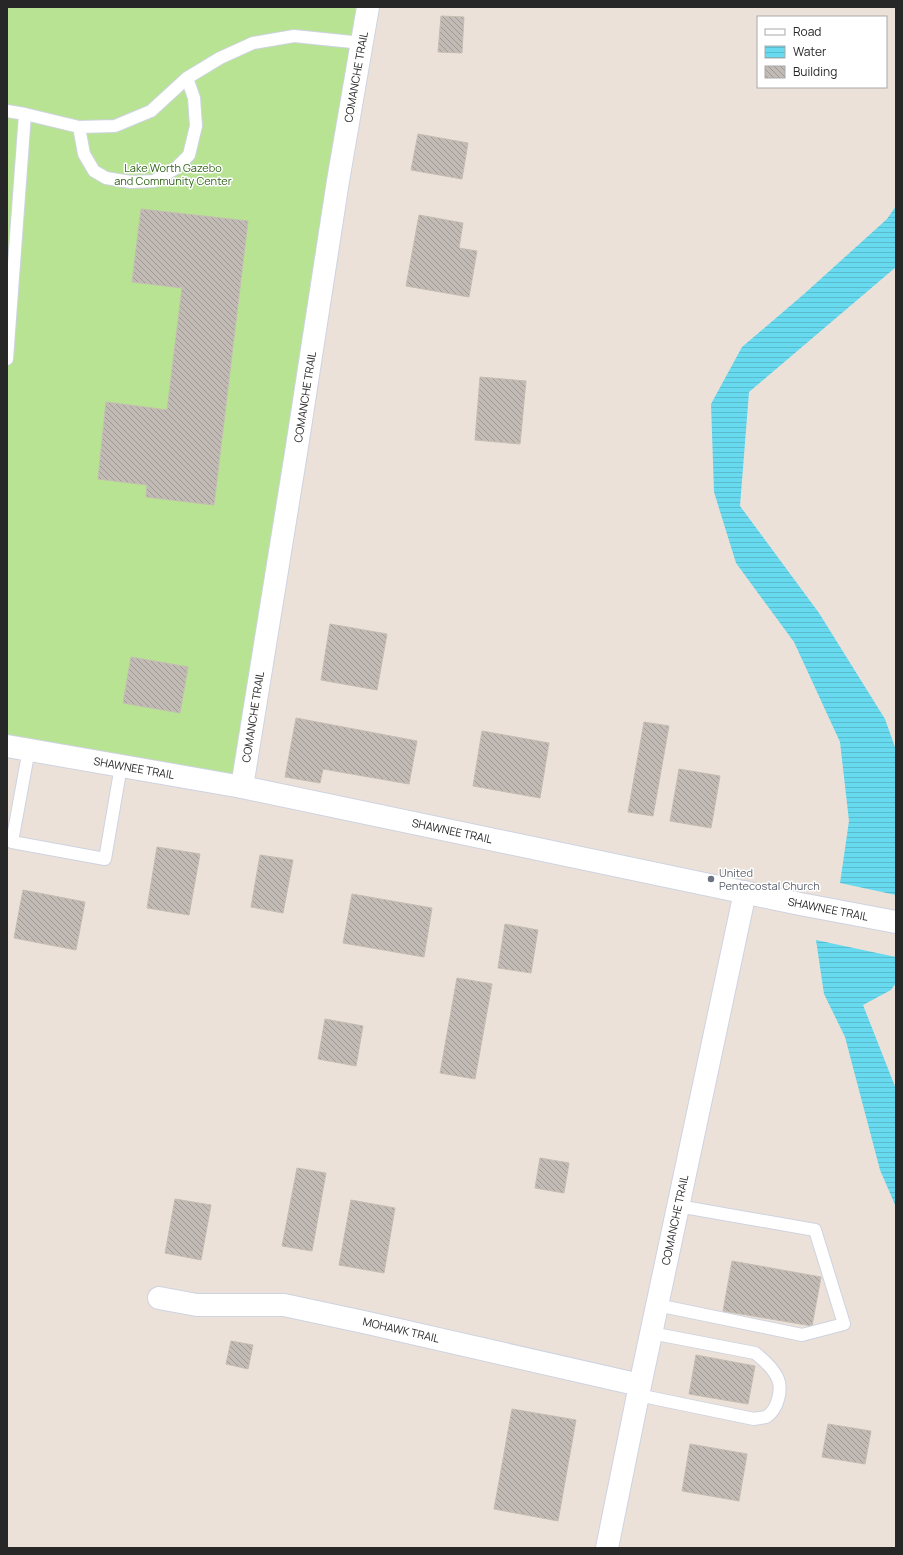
<svg xmlns="http://www.w3.org/2000/svg" width="903" height="1555" font-family="Manrope,sans-serif">
<style>
.grass{fill:#b7e393}
.water{fill:url(#water-rules)}
.building{fill:url(#building-back-hatch);stroke:#c5bdb2}
.lines{fill:none;stroke-linecap:round;stroke-linejoin:round}
.service-casing{stroke:#ced3e1;stroke-width:14}
.minor-casing{stroke:#ced3e1;stroke-width:24}
.tertiary-casing{stroke:#ced3e1;stroke-width:24}
.service{stroke:#fff;stroke-width:12}
.minor{stroke:#fff;stroke-width:22}
.tertiary{stroke:#fff;stroke-width:22}
.worship-dot{fill:#6b7280;stroke:#fff;stroke-width:1.5}
.labels{text-anchor:middle;stroke-width:3;stroke-linejoin:round;paint-order:stroke}
.street-label{font-size:11px;fill:#272727;stroke:#fff}
.park-label{font-size:11px;fill:#306418;stroke:#fff}
.worship-label{font-size:11px;fill:#5b616d;stroke:#fff;text-anchor:start}
</style>
<defs>
<pattern id="water-rules" width="6" height="5" patternUnits="userSpaceOnUse"><rect width="6" height="5" fill="#68daef"/><path d="M0 2.5h6" fill="none" stroke="#5abbcd"/></pattern>
<pattern id="building-back-hatch" width="6" height="6" patternUnits="userSpaceOnUse"><rect width="6" height="6" fill="#c2bbb5"/><path d="M-1 5l2 2M0 0l6 6M5-1l2 2" fill="none" stroke="#9e9893"/></pattern>
</defs>
<rect width="100%" height="100%" fill="#ebe1d8"/>
<path class="grass" d="M7 7H368L242 787 7 746Z"/>
<path class="water" d="M896 206V267L749 392 740 506 819 613 885 719 896 750V895L840 883 849 821 840 742 794 642 736 563 714 492 711 404 742 347 804 294 887 219Z
M816 940 896 957V983L891 990 863 1005 896 1089V1207L880 1170 845 1037 824 994Z"/>
<path class="building" d="M441 16 464 17 462 53 438 52Z
M418 134 468 143 462 179 411 170Z
M141 209 248 221 214 505 146 497 147 485 98 479 106 402 167 410 182 288 132 282Z
M419 215 463 223 459 248 477 251 469 297 406 286Z
M480 377 526 381 520 444 475 440Z
M330 624 387 634 377 690 321 680Z
M131 657 188 667 180 713 123 703Z
M296 718 417 741 409 784 323 769 320 783 285 777Z
M644 722 669 726 653 816 628 812Z
M482 731 549 743 540 798 473 786Z
M679 769 720 776 711 828 670 821Z
M157 847 200 854 189 915 147 908Z
M260 855 293 860 283 913 251 907Z
M23 890 85 902 76 950 14 938Z
M352 894 432 908 424 957 343 943Z
M505 924 538 930 531 973 498 968Z
M457 978 492 984 475 1079 440 1073Z
M325 1019 363 1026 356 1066 318 1059Z
M540 1158 569 1163 564 1193 535 1188Z
M297 1168 326 1173 312 1251 282 1246Z
M175 1199 211 1205 201 1260 165 1253Z
M351 1200 395 1208 384 1273 339 1265Z
M732 1261 821 1277 812 1326 723 1311Z
M231 1341 253 1345 248 1369 226 1364Z
M696 1355 755 1366 748 1404 689 1394Z
M512 1409 576 1420 558 1521 494 1509Z
M828 1424 871 1431 865 1464 822 1457Z
M690 1444 747 1454 739 1501 682 1491Z"/>
<g class="lines">
<g class="service-casing">
<path id="service" d="M7 111 25 114 7 359
M25 114 79 127 115 126 151 111 187 78 220 58 253 43 294 36 362 43
M79 127 84 154 94 171 106 178 131 182 154 181 176 168 189 155 196 126 194 98 187 78
M29 749 12 842 105 859 121 766
M657 1305 802 1335 844 1324 815 1230 678 1206
M638 1395 754 1419C757 1418 763 1418 766 1417 778 1410 783 1388 777 1377 772 1367 764 1360 755 1353L651 1333"/>
</g>
<g class="minor-casing">
<path id="minor" d="M242 787 296 453 338 181 368 7
M159 1298 197 1305H284L368 1323 640 1385"/>
</g>
<g class="tertiary-casing">
<path id="tertiary" d="M7 746 242 787 800 904 896 922
M607 1548 638 1395 745 892"/>
</g>
<use href="#service" class="service"/>
<use href="#minor" class="minor"/>
<use href="#tertiary" class="tertiary"/>
</g>
<circle class="worship-dot" cx="711" cy="879" r="4"/>
<g class="labels">
<g class="street-label">
<text transform="translate(356 77) rotate(-80)" y="4">COMANCHE TRAIL</text>
<text transform="translate(305 397) rotate(-81)" y="4">COMANCHE TRAIL</text>
<text transform="translate(253 717) rotate(-81)" y="4">COMANCHE TRAIL</text>
<text transform="translate(134 768) rotate(10)" y="4">SHAWNEE TRAIL</text>
<text transform="translate(452 831) rotate(12)" y="4">SHAWNEE TRAIL</text>
<text transform="translate(828 909) rotate(11)" y="4">SHAWNEE TRAIL</text>
<text transform="translate(675 1220) rotate(-78)" y="4">COMANCHE TRAIL</text>
<text transform="translate(401 1330) rotate(13)" y="4">MOHAWK TRAIL</text>
</g>
<g class="park-label">
<text x="173" y="172">Lake Worth Gazebo<tspan x="173" dy="13">and Community Center</tspan></text>
</g>
<g class="worship-label">
<text x="719" y="877">United<tspan x="719" dy="13">Pentecostal Church</tspan></text>
</g>
</g>
<rect width="903" height="1555" fill="none" stroke="#272727" stroke-width="16"/>
<rect x="757" y="16" width="130" height="72" fill="#ffffff" stroke="#a9a9a9"/>
<rect x="765" y="29" width="20" height="6" fill="#ffffff" stroke="#a9a9a9"/>
<text x="793" y="36" font-size="12" fill="#272727">Road</text>
<rect x="765" y="46" width="20" height="12" fill="url(#water-rules)" stroke="#a9a9a9"/>
<text x="793" y="56" font-size="12" fill="#272727">Water</text>
<rect x="765" y="66" width="20" height="12" fill="url(#building-back-hatch)" stroke="#a9a9a9"/>
<text x="793" y="76" font-size="12" fill="#272727">Building</text>
</svg>
